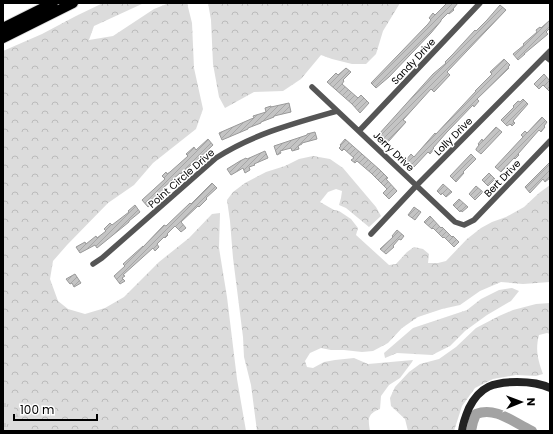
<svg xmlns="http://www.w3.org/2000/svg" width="553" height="434" font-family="Poppins,sans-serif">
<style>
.forest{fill:url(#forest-crowns)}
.park{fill:url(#park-tufts)}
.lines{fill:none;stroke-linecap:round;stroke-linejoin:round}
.river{stroke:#a3a3a3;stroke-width:10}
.building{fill:url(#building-hatch);stroke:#999}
.highway-casing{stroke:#dbdbdb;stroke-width:12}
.street{stroke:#555;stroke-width:5.5}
.secondary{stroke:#222;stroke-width:8}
.highway{stroke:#000;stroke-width:10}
.labels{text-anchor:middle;stroke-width:3;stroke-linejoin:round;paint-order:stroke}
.street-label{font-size:10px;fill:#000;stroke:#fff}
</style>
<defs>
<pattern id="forest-crowns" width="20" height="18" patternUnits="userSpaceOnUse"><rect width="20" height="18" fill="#dcdcdc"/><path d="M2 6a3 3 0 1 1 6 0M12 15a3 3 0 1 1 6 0" fill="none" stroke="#bbb"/></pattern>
<pattern id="park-tufts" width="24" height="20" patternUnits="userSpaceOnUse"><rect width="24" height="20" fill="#dcdcdc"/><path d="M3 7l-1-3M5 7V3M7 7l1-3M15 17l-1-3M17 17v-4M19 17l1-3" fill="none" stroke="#bbb"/></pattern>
<pattern id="building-hatch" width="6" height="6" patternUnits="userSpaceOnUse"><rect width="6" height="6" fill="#c4c4c4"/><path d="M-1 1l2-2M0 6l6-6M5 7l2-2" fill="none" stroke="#a7a7a7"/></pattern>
</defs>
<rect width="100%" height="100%" fill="#fff"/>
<path class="forest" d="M103 3H144L94 26 89 40 113 36 154 9 169 3H187L192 23 194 68 203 109 196 129 153 163 134 185 108 203 67 245 53 261 50 279 58 301 68 309 85 314 105 308 124 297 159 262 189 238 212 214 220 213 219 248 227 297 237 379 246 431H3V51L42 34 76 16Z
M208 3H400L383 31 376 54 366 64H352L332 59 321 55 301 79 283 91 254 92 225 108 219 97 213 64 211 20Z
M313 156 330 159 343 168 376 207 381 216 369 227 346 208 339 205 341 198 342 191 336 189 328 192 320 202 334 210 339 211 351 219 358 228 356 235 389 265 396 264 407 252 414 247 423 249 429 254 428 263H438L446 261 467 239 481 228 492 222 506 217 524 207 539 193 550 185V282L523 284 501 282 480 291 460 305 442 309 418 317 402 328 388 343 373 351 362 352 344 350H331L321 348 310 353 305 361 307 367 313 368 324 362 335 360 354 358 368 364 413 360 412 362 400 378 389 385 381 396 380 409C367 414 368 419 370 431H257L251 385 244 357 243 337 233 258 230 221 227 200 233 192 245 183 266 172 285 166 299 159Z
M512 288 519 291 511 301 487 315 465 331 450 346 432 355 397 353 385 358 384 353 413 328 467 310 481 299 499 290Z
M550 303V334L547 333 539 335C535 350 538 360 543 374L536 376 516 375 493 379 475 388 462 406 454 431H408L405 419 391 406 390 398 395 387 409 372 420 364 439 359 456 347 476 328 499 316 513 310 536 304Z"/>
<path class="park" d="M3 389 27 431H3Z"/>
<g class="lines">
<path class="river" d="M471 431 473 422 476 414C496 406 514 423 532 431"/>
</g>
<path class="building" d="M447 3H458L453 9 454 10 449 14 448 13 441 20V21L431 33 389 77 376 88 371 83 428 24 431 20 429 18 433 13 435 15Z
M500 5 506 10 447 72 450 75 434 92 431 89 403 120 406 122 388 142 379 134 433 74 446 63 445 62 453 54 475 30 476 31 487 20Z
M550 20V28L546 32 548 34 524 54H525L518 60 513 54 524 45 523 44 537 32 536 30 540 27 541 28Z
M504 59 510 65 508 67 509 68 477 99 479 101 474 107 473 105 447 132 433 148 434 149 430 154 428 152 414 167 406 160 411 154 414 157 435 133 436 134 476 91H475L492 74 490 72Z
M346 68 351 72 343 80 344 81 342 84 358 98 361 95 369 103 360 113 352 104 327 82 336 73 338 75Z
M544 74 550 81V92L543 85 539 89 534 84Z
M523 99 528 104 513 121 515 123 512 126 510 124 507 126 501 120 514 107 513 106 518 101 520 102Z
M289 103 291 112 274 116V117L261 122V123L248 128V129L222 140 219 133 251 119 254 118 253 116 266 112 265 108 271 106V107Z
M542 117 547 122 544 126 545 127 541 132 539 130 518 154 519 155 515 159 514 158 501 172 495 167 523 137 521 135 525 131 527 133Z
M496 127 502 132 481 154 476 150V149L479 145 478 144 482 139 483 141Z
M315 132 317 139 302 143V144L298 146 299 149 292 151 291 148 280 151 281 153 277 155 274 146 307 135V134Z
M208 139 213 145 192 165V164L181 174 180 173 163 188 165 190 153 200 154 202 148 207 142 200 165 179 162 176 166 172 167 174 170 172 188 156 186 154 194 147 196 150Z
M345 139 380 170 388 178 386 179 397 191 389 199 383 193 387 189 371 173 357 161 355 163 351 160 354 158 344 149 342 151 339 148 341 146 340 145Z
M265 151 268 158 254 164 255 165 249 167 250 170 245 173 243 168 231 175 227 169 240 161 246 158 247 159Z
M471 154 476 159 463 172 464 173 456 182 450 176Z
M550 162V178L545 182 543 179 530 193 525 187Z
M489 173 495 179 488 186 482 180Z
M212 183 217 188 206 198 207 199 199 207 198 206 181 222 186 228 181 232 175 226 167 234 168 235 165 238 164 237 157 244 159 247 155 251 153 248 123 275 125 276 122 278 125 281 120 284 114 276 125 266 123 264 143 246V247L164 225 166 226 190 203 191 204Z
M443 184 452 192 446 197 442 193 441 195 437 191Z
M476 186 483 192 475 200 469 194Z
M459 199 468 207 462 212 461 210 460 212 453 205Z
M135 205 140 212 129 221V222L97 248 95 245 80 253 76 247 85 242 86 244 96 236 97 238 106 231 104 229 110 223 112 225 129 212 128 211Z
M414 207 421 212 415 220 408 215Z
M430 216 441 228 442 227 452 237 453 236 459 242 454 247 444 237 443 238 433 228 432 229 424 222Z
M397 230 404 236 401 240 399 239 393 246 394 247 386 254 380 249 393 237 392 236Z
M75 274 81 283 74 287 72 283 70 284 66 279Z"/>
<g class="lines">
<g class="highway-casing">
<path id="highway" d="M3 28 53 3
M3 38 73 3"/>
</g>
<path class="street" d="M545 56 550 60
M312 87 455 222 464 225 474 220 550 141
M359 131 480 3
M371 234 416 186 550 51
M93 264 102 258 216 158C253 134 295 123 337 111"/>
<path class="secondary" d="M462 431C463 423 466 415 469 408 480 386 494 382 517 382 528 382 540 383 550 388"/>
<use href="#highway" class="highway"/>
</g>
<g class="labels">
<g class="street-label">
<text transform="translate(413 61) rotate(-47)" y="4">Sandy Drive</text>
<text transform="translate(453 136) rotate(-45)" y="4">Lolly Drive</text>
<text transform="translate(394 151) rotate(44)" y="4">Jerry Drive</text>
<text transform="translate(181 178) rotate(-41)" y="4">Point Circle Drive</text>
<text transform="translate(502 178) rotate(-46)" y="4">Bert Drive</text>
</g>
</g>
<rect width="553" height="434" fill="none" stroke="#000000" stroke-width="8"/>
<g transform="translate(521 402) rotate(89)" stroke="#ffffff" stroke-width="3" paint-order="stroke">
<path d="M0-3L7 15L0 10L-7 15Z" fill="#000000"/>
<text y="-6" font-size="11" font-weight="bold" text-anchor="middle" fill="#000000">N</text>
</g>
<path d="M14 414v6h83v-6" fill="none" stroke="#000000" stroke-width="2"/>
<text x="20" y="414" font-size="12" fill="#000000" stroke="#ffffff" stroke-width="3" paint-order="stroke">100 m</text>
</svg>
